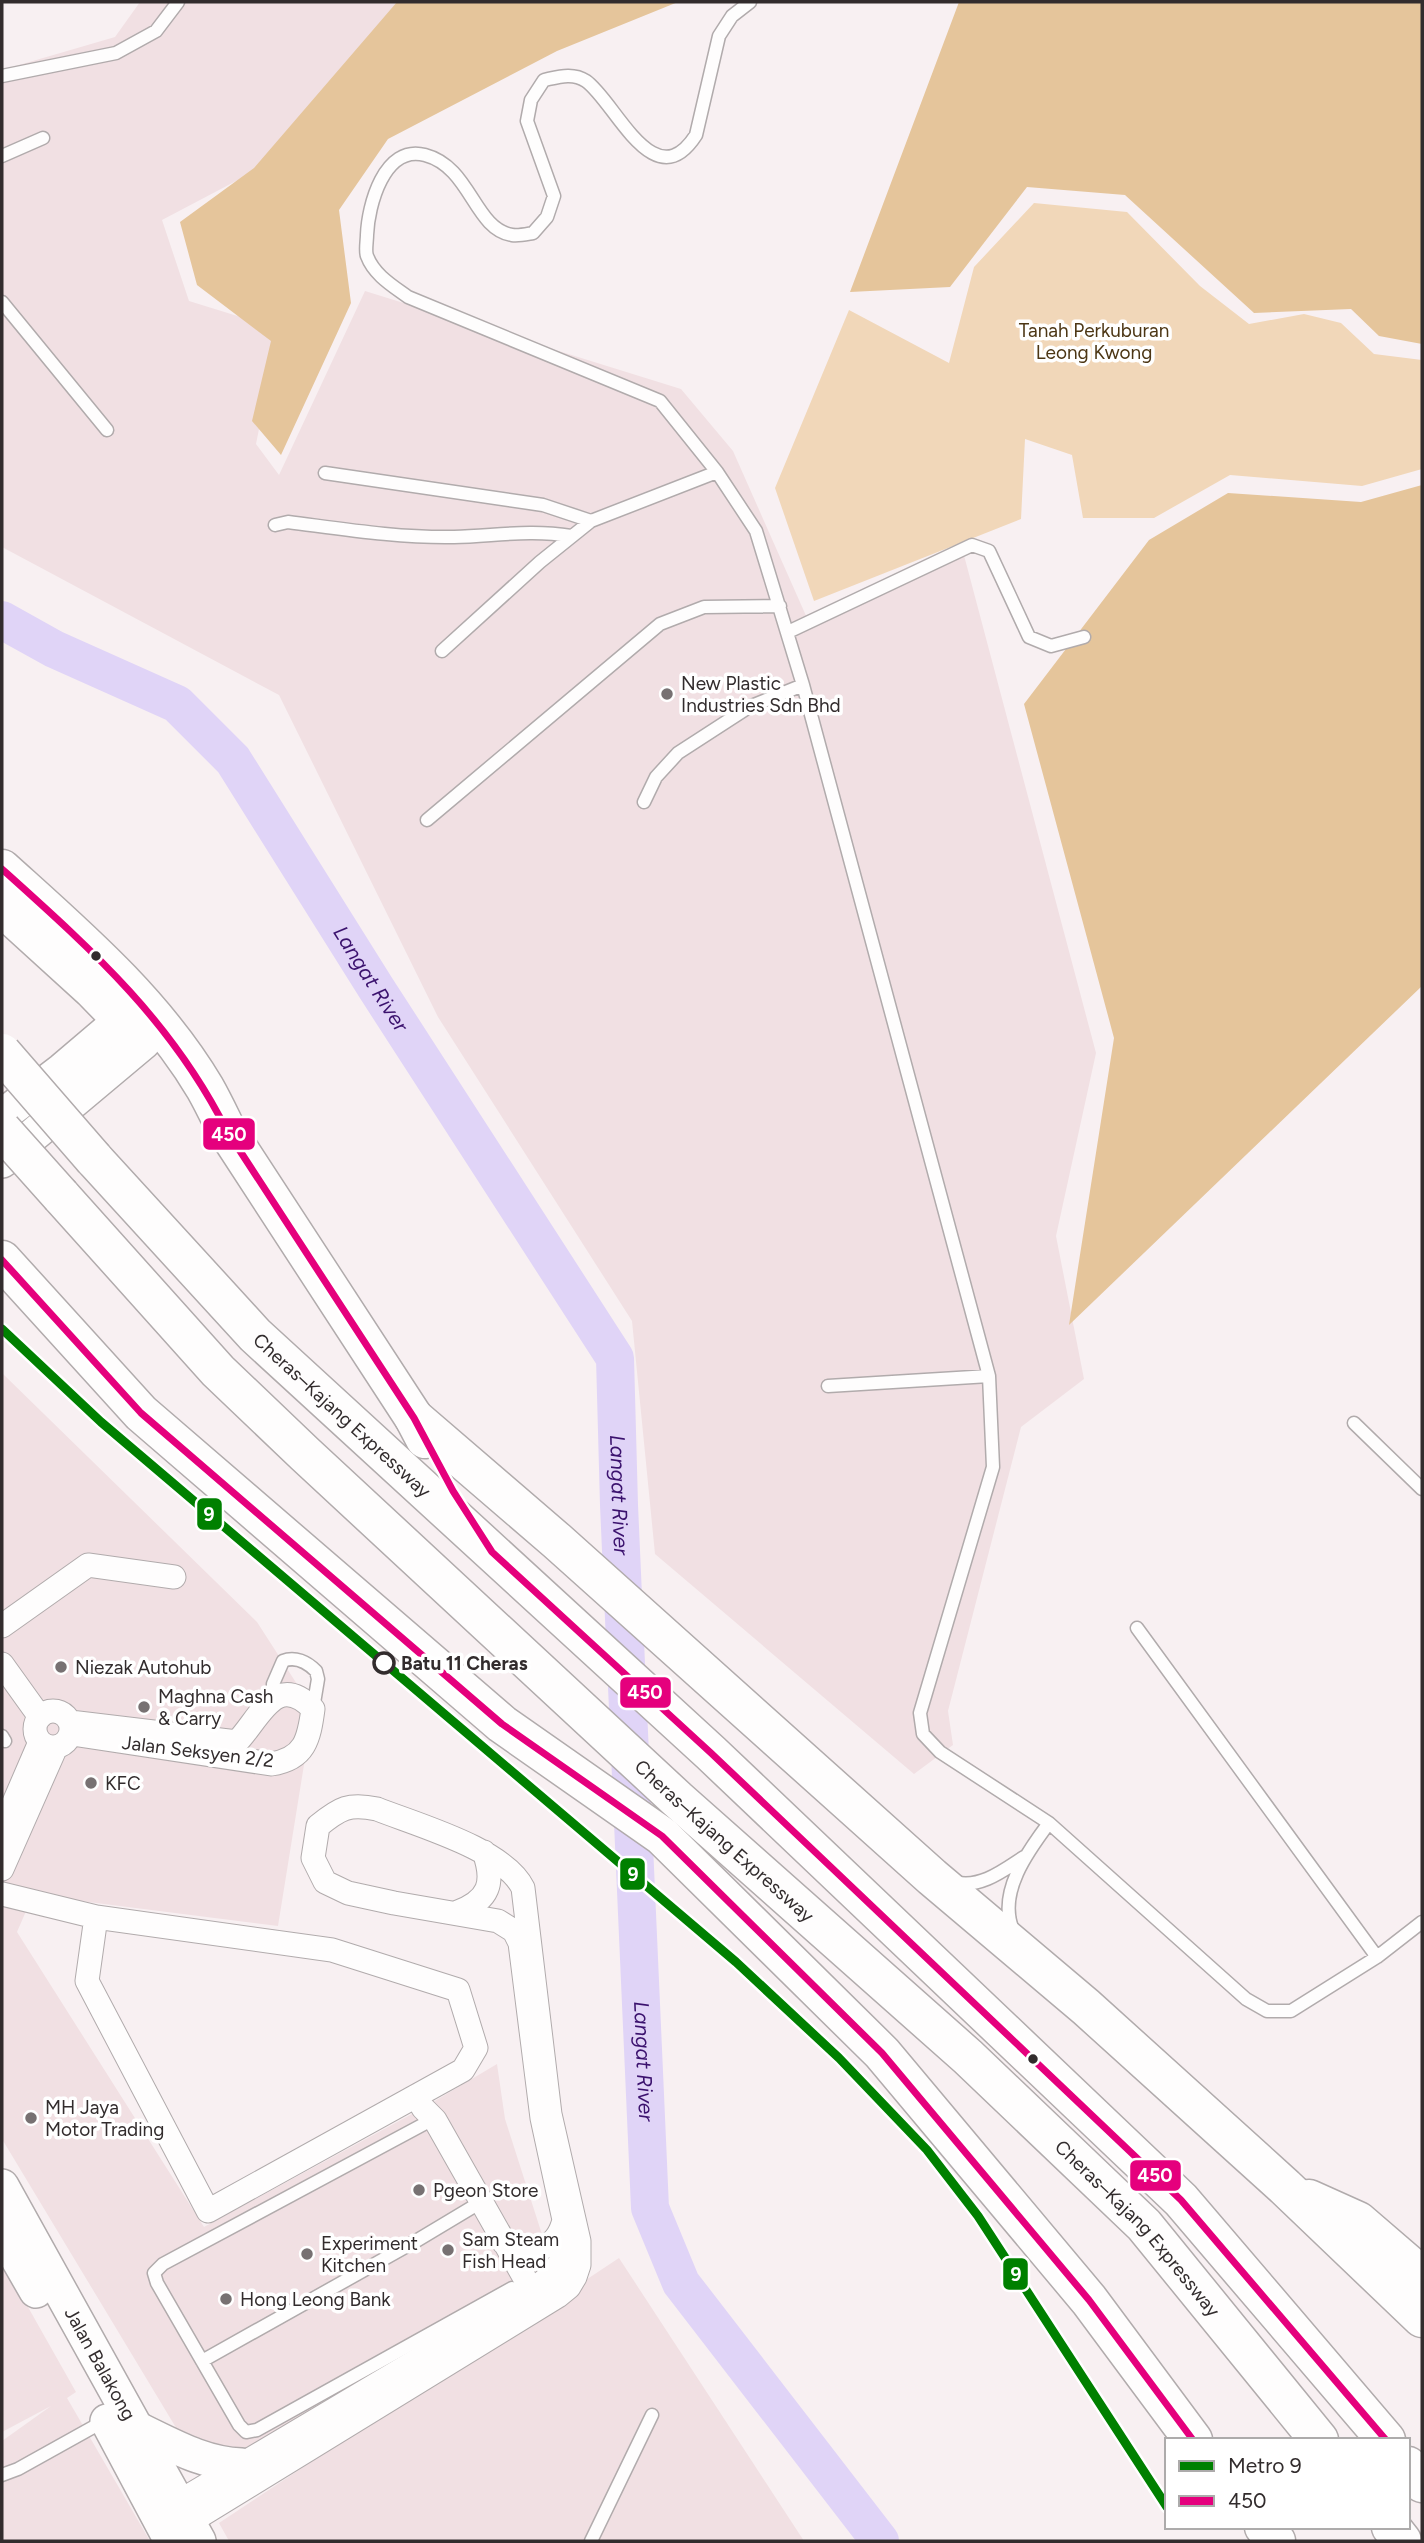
<svg xmlns="http://www.w3.org/2000/svg" width="1424" height="2543" font-family="Figtree,sans-serif">
<style>
.built{fill:#f1e0e3}
.green{fill:#f1d7b9}
.forest{fill:#e5c59b}
.lines{fill:none;stroke-linecap:round;stroke-linejoin:round}
.river{stroke:#e0d4f7;stroke-width:38}
.lane-casing{stroke:#b1abac;stroke-width:15}
.street-casing{stroke:#b1abac;stroke-width:25}
.secondary-casing{stroke:#b1abac;stroke-width:36}
.highway-casing{stroke:#b1abac;stroke-width:41}
.lane{stroke:#fefdfd;stroke-width:12}
.street{stroke:#fefdfd;stroke-width:23}
.secondary{stroke:#fefdfd;stroke-width:33}
.highway{stroke:#fefdfd;stroke-width:38}
.highway-bridge-casing{stroke:#b1abac;stroke-width:41;stroke-linecap:butt}
.highway-bridge{stroke:#fefdfd;stroke-width:38}
.bus-1-casing{stroke:#fff;stroke-width:12}
.bus-1{stroke:#e5007d;stroke-width:7}
.metro-1-casing{stroke:#fff;stroke-width:14}
.metro-1{stroke:#008000;stroke-width:9}
.poi-dot{fill:#777172;stroke:#fff;stroke-width:2.5}
.bus-dot{fill:#322c2d;stroke:#fff;stroke-width:2.5}
.stop-dot{fill:#fff;stroke:#322c2d;stroke-width:3.5}
.labels{text-anchor:middle;stroke-width:7;stroke-linejoin:round;paint-order:stroke}
.park-label{font-size:19px;fill:#4c3614;stroke:#fff}
.poi-label{font-size:19px;fill:#322c2d;stroke:#fff;text-anchor:start}
.street-label{font-size:19px;fill:#322c2d;stroke:#fff}
.stop-label{font-size:19px;font-weight:bold;fill:#322c2d;stroke:#fff;text-anchor:start}
.water-label{font-size:21px;font-style:italic;fill:#3b126e;stroke:#fff}
.line-badge{stroke:#fff;stroke-width:2.5}
.badge-label{font-size:19px;text-anchor:middle;font-weight:bold;fill:#fff}
</style>
<rect width="100%" height="100%" fill="#f8f0f2"/>
<path class="built" d="M140 2H399L257 170 162 220 189 301 279 329 256 444 279 475 365 291 681 389 733 451 811 627 961 544 1096 1053 1056 1236 1084 1379 1021 1427 948 1711 953 1745 914 1774 655 1554 632 1321 438 1017 279 695 2 547V70L115 37Z
M2 1373 257 1622 313 1709 278 1926 33 1895 17 1932 204 2227 423 2108 497 2064 505 2119 546 2247 537 2277 248 2459 178 2431 2 2139Z
M619 2258 804 2541H229L219 2523Z
M2 2261 76 2392 67 2398 150 2541H2V2441L51 2406 2 2432Z"/>
<path class="green" d="M1034 203 1127 212 1200 286 1249 324 1304 314 1341 323 1374 354 1422 360V469L1362 486 1230 475 1154 518H1083L1072 455 1025 439 1021 519 814 601 775 488 849 310 949 363 974 267Z"/>
<path class="forest" d="M397 2H678L557 51 388 139 339 210 351 303 281 455 252 421 271 341 197 285 180 222 254 168Z
M959 2H1422V344L1379 336 1351 309 1254 313 1125 195 1027 187 950 287 850 292Z
M1422 485V986L1069 1325 1114 1038 1024 704 1149 540 1228 493 1361 502Z"/>
<g class="lines">
<path class="river" id="s1" d="M2 620 54 649 177 704 233 760 376 988 615 1358 619 1505 650 2208 681 2283 880 2541"/>
<g class="lane-casing">
<path id="lane" d="M750 2 732 16 719 36 696 135C654 200 615 101 586 81 573 72 558 77 544 80L531 100 527 121 554 196 547 217 533 233C527 234 519 236 512 235 474 229 471 167 425 155 384 144 368 206 367 235 367 241 365 251 367 256 374 275 393 286 408 297L660 401 717 472 756 531 803 685 989 1376 993 1467 920 1713 923 1734 940 1752 1049 1823 1246 1999 1267 2011H1291L1377 1957 1422 1922
M2 76 116 53 156 31 178 2
M2 156 43 138
M2 302 107 430
M325 473 543 505 591 521 717 472
M275 525 288 522C343 529 398 538 454 537 495 536 530 529 571 536
M788 632 972 545 989 551 1029 637 1051 646 1084 637
M442 651 540 562 591 521
M644 802 656 777 678 753 749 707 803 685
M427 820 660 624 704 607 780 606
M828 1386 989 1376
M1354 1423 1422 1489
M1137 1628 1377 1957
M273 1698V1684L283 1661C295 1656 307 1662 316 1671L318 1679 313 1709
M2 1736 5 1741
M955 1882C980 1889 1004 1870 1024 1857
M1013 1930C997 1893 1028 1851 1049 1823
M424 2124 163 2264 154 2273 157 2283 239 2425 246 2432 257 2430 512 2288
M202 2361 416 2241 481 2202
M2 2475 18 2469 106 2420
M591 2541 652 2415"/>
</g>
<g class="street-casing">
<path id="street" d="M2 1626 88 1565 174 1577
M2 1664 40 1717
M35 1729a18 18 0 1 1 36 0a18 18 0 1 1-36 0Z
M70 1722 237 1742C260 1718 276 1671 313 1709 309 1739 305 1759 271 1764L72 1734
M2 1830 40 1742
M2 1869 56 1747
M2 1894 96 1917 332 1950 458 1990 476 2048 463 2070 208 2211 87 1981 96 1917
M458 1912C489 1900 495 1883 484 1852
M416 2096 423 2108 435 2120 532 2291 528 2303
M504 2243C531 2254 556 2253 564 2220
M165 2510 518 2300C541 2285 561 2270 569 2243L542 2118 520 1943 514 1931 498 1921 394 1903 348 1893 325 1882 313 1858 318 1826C340 1808 349 1803 377 1809 417 1825 504 1849 523 1888L550 2114 579 2241V2265L575 2277 569 2287 558 2296 177 2530"/>
</g>
<g class="secondary-casing">
<g id="secondary">
<path d="M2 1116 62 1070 122 1019"/>
<path d="M2 1161 144 1042"/>
<path id="s2" d="M2 2186 199 2541"/>
<path d="M2 2232 36 2291"/>
<path d="M107 2421 171 2541"/>
<path d="M136 2428C170 2444 203 2464 242 2465"/>
</g>
</g>
<g class="highway-casing">
<g id="highway">
<path d="M2 869C75 935 154 1002 205 1088 213 1102 220 1117 227 1131L414 1418 425 1439"/>
<path d="M2 907 92 989 135 1033"/>
<path id="s3" d="M94 1159 255 1335 711 1753 1181 2200 1386 2440"/>
<path id="s4" d="M61 1196 218 1371 305 1454 677 1799 968 2057 1144 2225 1319 2440"/>
<path d="M2 1260 141 1413 502 1724 662 1836 882 2053 1089 2300 1193 2440"/>
<path d="M414 1418 557 1541 932 1877 1086 2007 1285 2187 1422 2318"/>
<path d="M1309 2199 1358 2221 1422 2276"/>
<path d="M1408 2466 1422 2483"/>
<path d="M1264 2527 1276 2541"/>
<path d="M1391 2527 1402 2541"/>
</g>
</g>
<use href="#lane" class="lane"/>
<use href="#street" class="street"/>
<use href="#secondary" class="secondary"/>
<use href="#highway" class="highway"/>
<g class="highway-bridge-casing">
<path id="highway-bridge" d="M2 1053 94 1159
M2 1130 61 1196"/>
</g>
<use href="#highway-bridge" class="highway-bridge"/>
<g class="bus-1-casing">
<path id="bus-1" d="M2 869C92 950 172 1021 227 1131L414 1418 453 1491 492 1552 711 1753 1181 2200 1386 2440
M2 1260 141 1413 502 1724 662 1836 882 2053 1089 2300 1193 2440"/>
</g>
<use href="#bus-1" class="bus-1"/>
<g class="metro-1-casing">
<path id="metro-1" d="M2 1329 101 1422 736 1962 839 2058 927 2150 978 2216 1167 2507"/>
</g>
<use href="#metro-1" class="metro-1"/>
</g>
<g class="poi-dot">
<circle cx="667" cy="694" r="7"/>
<circle cx="61" cy="1667" r="7"/>
<circle cx="144" cy="1707" r="7"/>
<circle cx="91" cy="1783" r="7"/>
<circle cx="31" cy="2118" r="7"/>
<circle cx="419" cy="2190" r="7"/>
<circle cx="448" cy="2250" r="7"/>
<circle cx="307" cy="2254" r="7"/>
<circle cx="226" cy="2299" r="7"/>
</g>
<g class="bus-dot">
<circle cx="96" cy="956" r="6"/>
<circle cx="1033" cy="2059" r="6"/>
</g>
<circle class="stop-dot" cx="384" cy="1663" r="10"/>
<g class="labels">
<g class="park-label">
<text x="1094" y="337">Tanah Perkuburan<tspan x="1094" dy="22">Leong Kwong</tspan></text>
</g>
<g class="poi-label">
<text x="681" y="690">New Plastic<tspan x="681" dy="22">Industries Sdn Bhd</tspan></text>
<text x="75" y="1674">Niezak Autohub</text>
<text x="158" y="1703">Maghna Cash<tspan x="158" dy="22">&amp; Carry</tspan></text>
<text x="105" y="1790">KFC</text>
<text x="45" y="2114">MH Jaya<tspan x="45" dy="22">Motor Trading</tspan></text>
<text x="433" y="2197">Pgeon Store</text>
<text x="462" y="2246">Sam Steam<tspan x="462" dy="22">Fish Head</tspan></text>
<text x="321" y="2250">Experiment<tspan x="321" dy="22">Kitchen</tspan></text>
<text x="240" y="2306">Hong Leong Bank</text>
</g>
<g class="street-label">
<text dy="7" stroke="none"><textPath href="#s3" startOffset="357">Cheras–Kajang Expressway</textPath></text>
<text transform="translate(198 1751) rotate(7)" y="7">Jalan Seksyen 2/2</text>
<text dy="7" stroke="none"><textPath href="#s4" startOffset="926">Cheras–Kajang Expressway</textPath></text>
<text dy="7" stroke="none"><textPath href="#s4" startOffset="1493">Cheras–Kajang Expressway</textPath></text>
<text dy="7" stroke="none"><textPath href="#s2" startOffset="203">Jalan Balakong</textPath></text>
</g>
<g class="stop-label">
<text x="401" y="1670">Batu 11 Cheras</text>
</g>
<g class="water-label">
<text dy="7" stroke="none"><textPath href="#s1" startOffset="532">Langat River</textPath></text>
<text dy="7" stroke="none"><textPath href="#s1" startOffset="1120">Langat River</textPath></text>
<text dy="7" stroke="none"><textPath href="#s1" startOffset="1687">Langat River</textPath></text>
</g>
</g>
<g class="line-badge">
<rect x="202" y="1117" width="54" height="34" rx="7" fill="#e5007d"/>
<rect x="196" y="1497" width="27" height="34" rx="7" fill="#008000"/>
<rect x="619" y="1676" width="53" height="33" rx="7" fill="#e5007d"/>
<rect x="619" y="1857" width="27" height="34" rx="7" fill="#008000"/>
<rect x="1129" y="2159" width="53" height="33" rx="7" fill="#e5007d"/>
<rect x="1002" y="2257" width="27" height="34" rx="7" fill="#008000"/>
</g>
<g class="badge-label">
<text x="229" y="1141">450</text>
<text x="209" y="1521">9</text>
<text x="645" y="1699">450</text>
<text x="633" y="1881">9</text>
<text x="1155" y="2182">450</text>
<text x="1016" y="2281">9</text>
</g>
<rect width="1424" height="2543" fill="none" stroke="#322c2d" stroke-width="7"/>
<rect x="1165" y="2438" width="245" height="91" fill="#ffffff" stroke="#adabab" stroke-width="2"/>
<rect x="1179" y="2461" width="35" height="10" fill="#008000" stroke="#adabab" stroke-width="2"/>
<text x="1228" y="2473" font-size="21" fill="#322c2d">Metro 9</text>
<rect x="1179" y="2496" width="35" height="10" fill="#e5007d" stroke="#adabab" stroke-width="2"/>
<text x="1228" y="2508" font-size="21" fill="#322c2d">450</text>
</svg>
